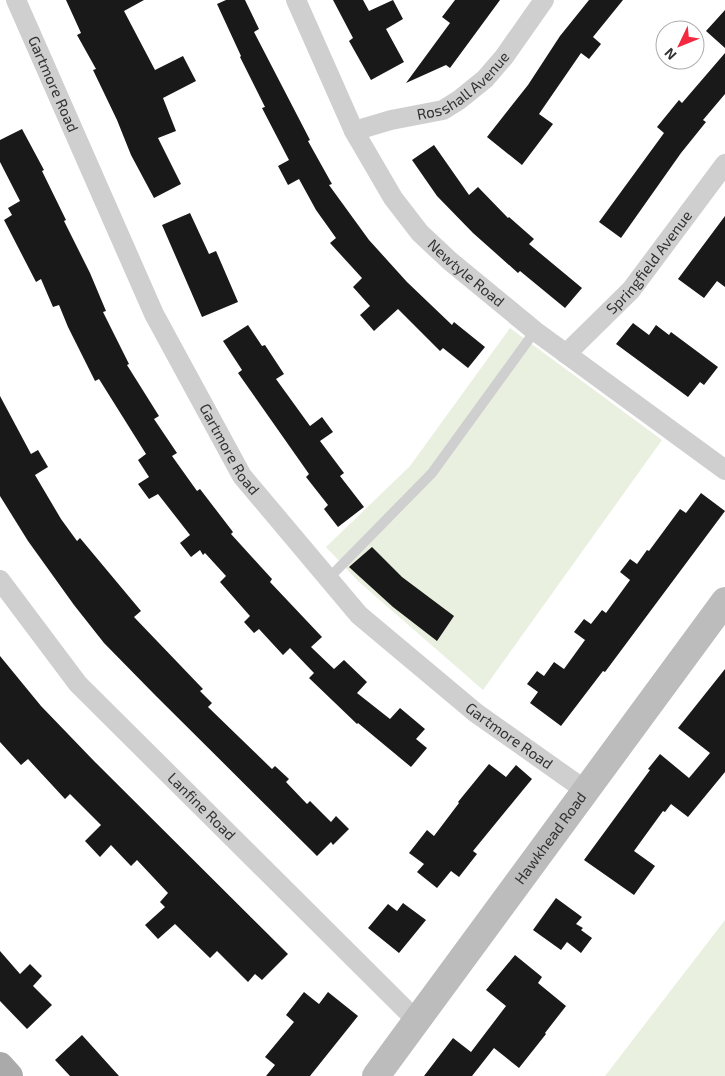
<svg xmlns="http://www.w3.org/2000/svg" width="725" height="1076" font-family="'Exo 2',sans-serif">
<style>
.green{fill:#e9f0e0}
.building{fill:#191919}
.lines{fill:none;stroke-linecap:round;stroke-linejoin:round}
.lane{stroke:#cfcfcf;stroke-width:10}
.street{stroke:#cfcfcf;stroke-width:20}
.secondary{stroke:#bcbcbc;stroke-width:28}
.primary{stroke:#aaa;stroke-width:28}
.labels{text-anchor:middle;stroke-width:5;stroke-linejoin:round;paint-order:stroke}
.street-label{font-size:15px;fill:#323232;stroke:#fff}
</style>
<rect width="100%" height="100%" fill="#fff"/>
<path class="green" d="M510 328 662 440 483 690 358 581 326 547 410 466Z
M725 920V1076H605Z"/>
<path class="building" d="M66 0H144L124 11 155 70 183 56 196 81 163 98 176 131 158 138 181 184 154 198 131 155 117 120 93 70 96 69 77 35 81 33Z
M226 0H245L259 29 254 32 310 140 308 141 332 184 329 185 369 240 407 282 452 325 454 322 485 347 468 368 443 348 440 351 398 309 374 331 360 315 370 306 353 287 362 278 330 243 336 238 316 210 299 179 288 185 278 166 289 160 262 108 265 107 240 57 241 56 217 4Z
M333 0H363L369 11 393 0 403 19 386 29 404 62 371 80 349 41 353 38Z
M455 0H500L450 68 446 65 406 83 450 23 442 17Z
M589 0H623L593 37 601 44 589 59 581 53 539 114 553 124 522 165 487 137 528 85 560 36Z
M725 10V48L706 31Z
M725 53V94L703 120 706 122 681 153 621 238 599 222 664 133 657 127 679 100 682 103Z
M22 129 44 170 42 171 66 220 64 221 90 273 106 311 103 312 129 364 127 365 159 416 154 419 177 453 172 456 197 491 200 489 233 532 231 534 272 579 270 582 322 637 311 647 334 669 344 660 367 682 357 693 390 719 400 708 425 729 416 739 427 748 411 767 358 723 357 724 309 678 314 673 290 648 283 655 259 629 254 633 244 622 250 616 220 582 226 576 205 553 203 555 200 550 191 557 180 543 190 535 158 494 149 499 138 484 149 477 138 460 146 454 99 379 95 381 68 327 59 305 53 307 41 279 36 282 4 220 12 215 8 208 20 201 0 162V140Z
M434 145 469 195 478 187 508 218 509 217 534 239 529 244 582 288 565 308 520 271 518 273 473 233 437 196 412 160Z
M190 213 209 254 216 251 238 302 202 317 162 225Z
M725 216V287L717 281 704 298 678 279Z
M633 323 649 335 656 325 669 335 671 332 718 367 704 385 700 382 688 397 616 344Z
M248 325 262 346 265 345 284 374 276 379 310 426 322 417 333 432 320 441 344 473 340 476 364 507 338 527 324 509 328 505 306 477 309 474 238 373 242 370 223 341Z
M0 396 31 454 38 450 48 467 35 475 61 519 77 541 80 538 141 611 134 617 203 689 200 691 212 703 208 707 272 769 275 766 289 779 286 782 307 804 310 801 331 822 336 816 349 829 333 845 331 842 317 856 156 696 104 643 74 605 28 541 0 496Z
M701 493 725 511 605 672 603 671 561 726 530 703 538 692 527 684 537 671 544 676 554 662 564 669 585 640 574 632 584 619 591 624 602 610 606 613 630 580 620 572 630 559 637 564 647 550 649 551 680 509 686 513Z
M372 547 402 577 454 616 437 641 393 607 349 567Z
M0 656 41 706 94 761 288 954 262 980 255 974 248 982 217 951 210 958 175 924 158 939 145 925 165 907 160 902 168 893 137 860 131 866 111 845 100 857 85 841 101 825 70 794 65 799 28 759 21 765 0 742Z
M725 669V772L688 817 671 804 665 812 663 811 634 851 655 866 634 895 584 860 650 770 648 769 660 754 689 778 710 753 678 728Z
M489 764 506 777 516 765 532 779 473 851 477 854 459 877 451 871 437 888 417 872 424 864 409 853 427 830 434 836 459 803 458 802Z
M556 898 582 917 576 924 583 928 581 930 592 938 581 953 567 942 561 950 533 930Z
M403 903 426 920 399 953 368 928 388 904 397 911Z
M0 951 20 974 30 964 42 976 33 986 52 1005 27 1029 0 1001Z
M515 955 542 977 538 983 566 1006 545 1033 546 1034 519 1068 494 1048 472 1076H424L453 1038 471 1052 506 1006 486 990Z
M304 992 319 1004 328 992 358 1016 310 1076H266L275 1065 265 1057 294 1022 286 1015Z
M82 1035 119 1076H70L55 1060Z"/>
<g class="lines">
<path class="lane" d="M328 579 432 473 535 331"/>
<g class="street">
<path id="s1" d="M16 0 154 314 242 476 359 615 476 713 585 790"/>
<path id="s2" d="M296 0 354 131 393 198 420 233 450 261 535 331 725 470"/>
<path id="s3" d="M354 131 391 120 443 110 459 100 485 79 504 57 544 0"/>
<path id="s4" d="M566 354 631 290 725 164"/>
<path id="s5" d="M0 580 78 684 417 1021"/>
</g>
<path class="secondary" id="s6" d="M376 1076 725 601"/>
<path class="primary" d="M0 1066 9 1076"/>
</g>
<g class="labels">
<g class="street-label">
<text dy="5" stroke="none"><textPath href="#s3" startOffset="121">Rosshall Avenue</textPath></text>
<text dy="5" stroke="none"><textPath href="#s1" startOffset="92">Gartmore Road</textPath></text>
<text dy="5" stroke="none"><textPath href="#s4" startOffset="124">Springfield Avenue</textPath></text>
<text dy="5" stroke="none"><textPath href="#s2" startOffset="326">Newtyle Road</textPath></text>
<text dy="5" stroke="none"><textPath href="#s1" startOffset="498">Gartmore Road</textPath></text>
<text dy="5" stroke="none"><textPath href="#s1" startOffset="902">Gartmore Road</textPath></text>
<text dy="5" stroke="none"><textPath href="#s5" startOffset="304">Lanfine Road</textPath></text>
<text dy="5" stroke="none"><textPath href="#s6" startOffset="295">Hawkhead Road</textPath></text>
</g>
</g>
<g transform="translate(680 45) rotate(227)"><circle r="24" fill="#ffffff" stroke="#adadad"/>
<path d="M0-4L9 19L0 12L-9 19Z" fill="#f4293f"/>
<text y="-8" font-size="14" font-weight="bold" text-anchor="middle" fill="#323232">N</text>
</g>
</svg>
